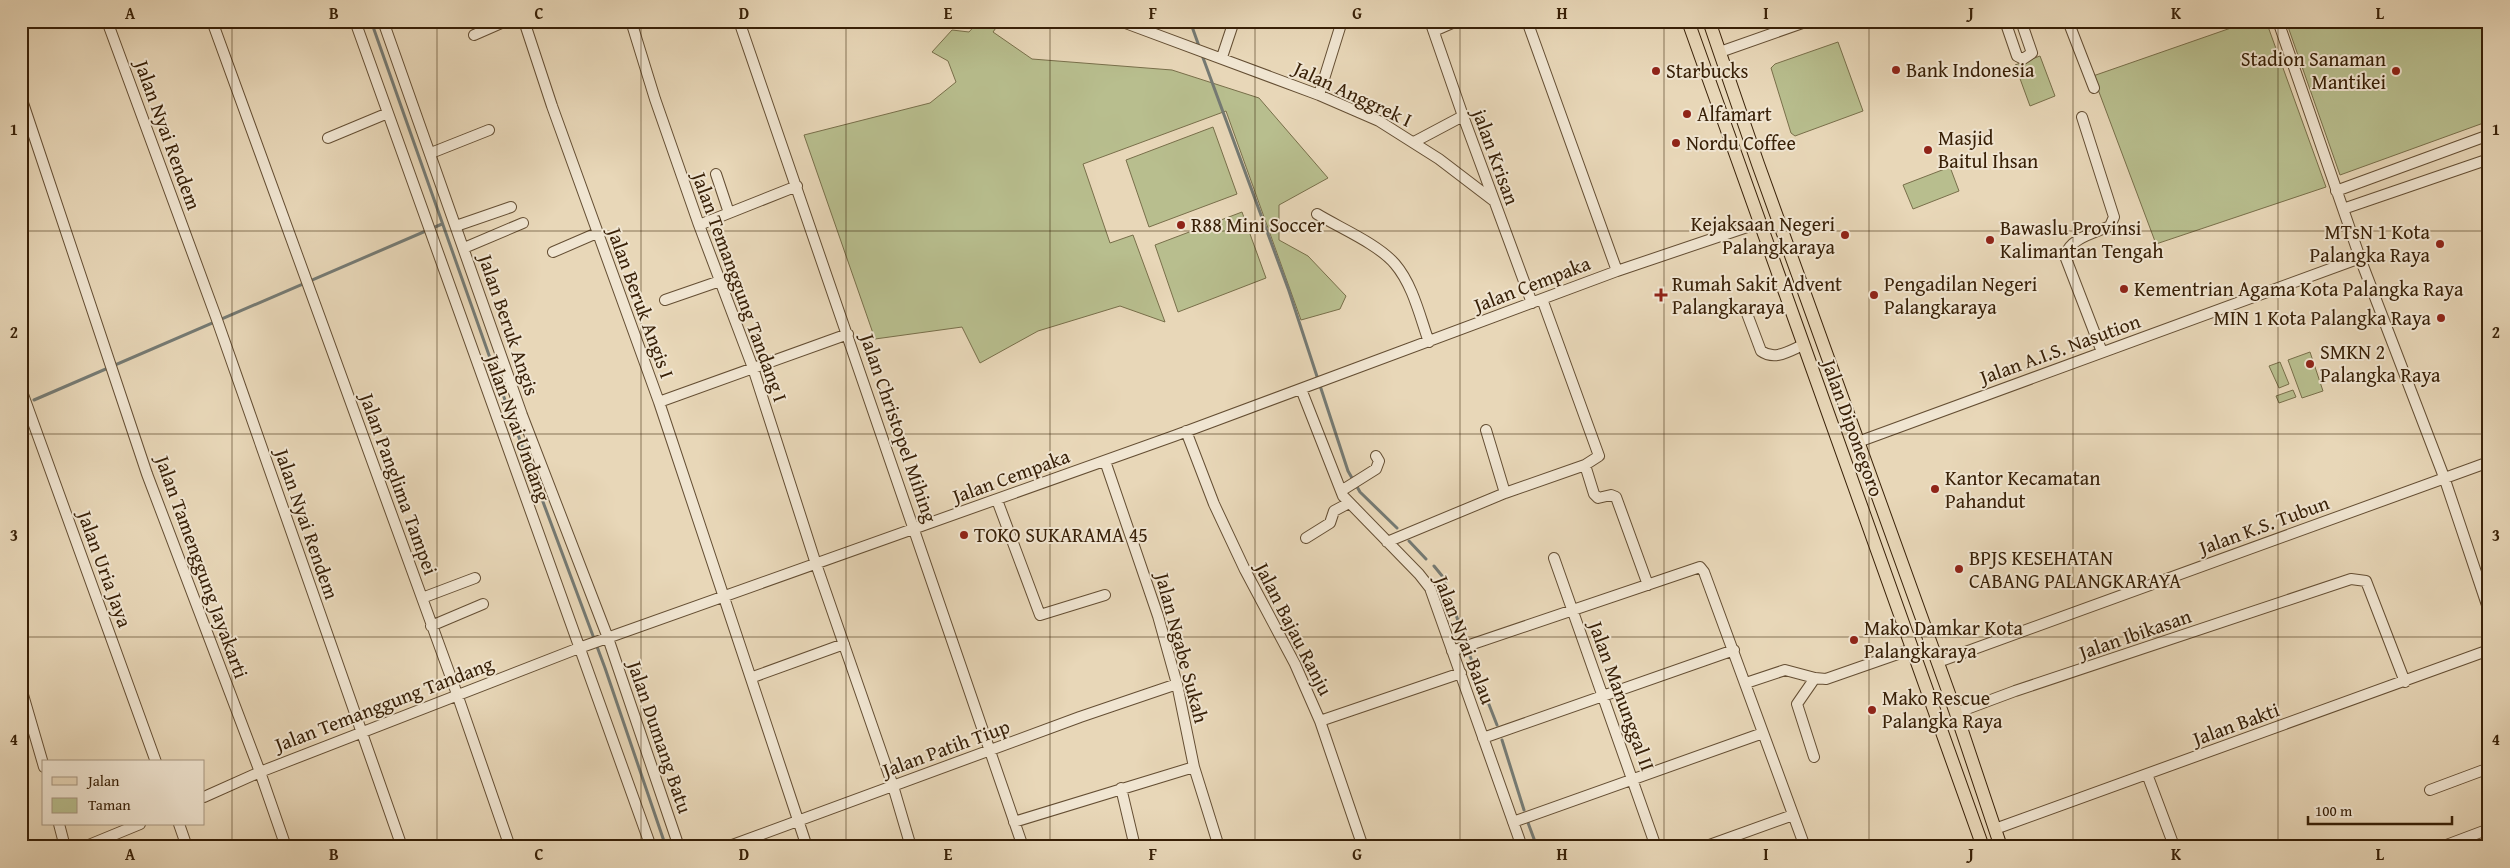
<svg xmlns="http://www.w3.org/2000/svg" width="2510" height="868" font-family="'Gentium Book Plus',serif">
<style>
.green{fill:#b8be8e;stroke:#786f4a}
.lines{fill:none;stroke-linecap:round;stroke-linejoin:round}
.stream{stroke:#757a73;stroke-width:3}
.minor-casing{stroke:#644e33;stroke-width:12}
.major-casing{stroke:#382007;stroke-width:14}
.minor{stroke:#f0e5d1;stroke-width:10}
.major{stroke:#e8d7b8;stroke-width:12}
.grid{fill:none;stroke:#382007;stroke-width:1;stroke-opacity:0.55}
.poi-dot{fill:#8f2418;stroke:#f0e5d1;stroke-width:2}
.labels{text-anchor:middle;stroke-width:4;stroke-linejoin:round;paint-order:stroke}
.poi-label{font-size:20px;fill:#382007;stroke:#f0e5d1;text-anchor:start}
.street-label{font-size:20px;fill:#382007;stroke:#f0e5d1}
.neatline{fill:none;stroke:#382007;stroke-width:2}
.grid-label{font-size:16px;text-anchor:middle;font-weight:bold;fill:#382007}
</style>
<rect width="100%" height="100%" fill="#e8d7b8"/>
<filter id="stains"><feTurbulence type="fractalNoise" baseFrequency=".004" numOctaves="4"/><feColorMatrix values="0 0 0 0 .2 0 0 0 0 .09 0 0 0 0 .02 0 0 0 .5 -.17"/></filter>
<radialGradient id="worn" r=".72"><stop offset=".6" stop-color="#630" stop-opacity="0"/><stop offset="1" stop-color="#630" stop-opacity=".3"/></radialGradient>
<path class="green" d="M979 21H1001L993 32 1032 59 1172 70 1259 98 1328 178 1279 205V240L1308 256 1346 296 1340 309 1301 320 1226 111 1083 164 1110 243 1133 235 1165 322 1120 306 1038 331 980 363 962 327 875 339 804 135 930 103 956 82 948 61 932 52 952 30 969 32Z
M2251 21H2266L2326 187 2156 244 2093 76Z
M2286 21H2489V121L2340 175Z
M1838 42 1863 111 1795 136 1791 133 1771 68 1775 64Z
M2040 56 2055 96 2030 106 2015 65Z
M1213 127 1237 194 1149 227 1126 160Z
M1950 167 1959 191 1913 209 1903 185Z
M1242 212 1266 278 1178 312 1155 245Z
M2310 352 2323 391 2302 398 2288 360Z
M2280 362 2289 384 2279 388 2269 366Z
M2293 390 2296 397 2279 403 2276 396Z"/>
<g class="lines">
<path class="stream" d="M371 21 502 392 605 668 666 847
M1190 21 1200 49
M1202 55 1289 291 1348 471 1360 492 1397 528
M34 400 442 224
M1409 541 1426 559
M1434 566 1443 577 1464 638
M1468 651 1497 725
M1502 740 1524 810
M1527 820 1537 847"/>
<g class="minor-casing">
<path id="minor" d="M107 21 216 317 402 847
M212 21 457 694 510 847
M355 21 651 847
M383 21 522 415 608 638 679 847
M524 21 552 106 659 402 807 847
M631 21 655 99 699 225 753 368 816 564 893 786 911 847
M739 21 1023 847
M1120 21 1319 95 1379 121 1439 159 1494 201
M1430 21 1463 116 1532 303
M1527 21 1617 271
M2005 21 2017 56 2023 59 2032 53 2021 21
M2068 21 2094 88
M2278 21 2360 258 2444 477 2489 611
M1434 31 1457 21
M474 35 506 21
M1720 52 1808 21
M1222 57 1234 21
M1319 95 1342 21
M21 97 147 474 260 772 286 847
M2082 117 2114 217 2110 226C2094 233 2070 238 2065 256L2102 352
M328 138 388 113
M1414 142 1463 116
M431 153 489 130
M716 174 729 213
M2336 191 2489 135
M2343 209 2489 159
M1317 214C1340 228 1378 244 1395 264 1413 285 1420 317 1429 342
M699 225 797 186
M456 226 511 207
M464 248 523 223
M553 252 597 233
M665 300 720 281
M1746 311 1761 351C1775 361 1789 351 1803 345
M21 389 156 762
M1301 389 1343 496 1419 574 1430 588 1522 847
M659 402 848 334
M1486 430 1505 493
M1186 431 1214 504 1245 570 1295 664 1320 721 1363 847
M1858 442 2360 258
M1105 461 1158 616 1177 684 1194 767 1219 847
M1585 465 1594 494 1598 498 1611 495 1616 497 1648 585
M1341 491 1376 469 1379 461 1376 456
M997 500 1040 615 1105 595
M1306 538 1330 523 1334 511 1349 503
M1387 542 1505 493 1585 465 1599 456 1542 299
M1554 558 1656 847
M422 598 475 578
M431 626 483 604
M1452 651 1700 567 1704 572 1805 847
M1938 662 2489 462
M753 677 844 644
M1746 683 1785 670 1815 678 1826 679 1912 649
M21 688 44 767
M1956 713 2015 691 2351 579 2366 581 2405 682
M1320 721 1461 673
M1483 738 1734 650
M1814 757 1797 704 1815 678
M2147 774 2174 846
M1121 788 1135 847
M2430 790 2489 768
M204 797 260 772 579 648 1174 436 1617 271 1759 223
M1014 822 1194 767
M1513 822 1763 733
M59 824 65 847
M179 824 187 847
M1995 829 2489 650
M84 847 140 824
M727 847 1080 717 1177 684
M1704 847 1793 815
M2441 847 2489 829"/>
</g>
<g class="major-casing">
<path id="major" d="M1688 21 1983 847
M1709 21 1758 164 1956 713 2001 847"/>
</g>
<use href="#minor" class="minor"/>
<use href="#major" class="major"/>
</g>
<path class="grid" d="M232 21V847M437 21V847M641 21V847M846 21V847M1050 21V847M1255 21V847M1460 21V847M1664 21V847M1869 21V847M2073 21V847M2278 21V847M21 231H2489M21 434H2489M21 637H2489"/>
<g class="poi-dot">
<circle cx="1896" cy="70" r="5"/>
<circle cx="1656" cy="71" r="5"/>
<circle cx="2396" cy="71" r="5"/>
<circle cx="1687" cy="114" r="5"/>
<circle cx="1676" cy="143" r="5"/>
<circle cx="1928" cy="150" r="5"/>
<circle cx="1181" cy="225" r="5"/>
<circle cx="1845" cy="235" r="5"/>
<circle cx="1990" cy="240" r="5"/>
<circle cx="2440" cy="244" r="5"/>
<circle cx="2124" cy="289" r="5"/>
<path d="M1658.5 287.5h5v5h5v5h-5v5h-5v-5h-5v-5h5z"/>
<circle cx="1874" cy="295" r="5"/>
<circle cx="2441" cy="318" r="5"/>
<circle cx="2310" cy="364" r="5"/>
<circle cx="1935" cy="489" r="5"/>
<circle cx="964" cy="535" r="5"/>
<circle cx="1959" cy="569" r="5"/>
<circle cx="1854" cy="640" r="5"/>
<circle cx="1872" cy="710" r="5"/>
</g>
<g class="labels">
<g class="poi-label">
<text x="2386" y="66" text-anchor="end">Stadion Sanaman<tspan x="2386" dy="23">Mantikei</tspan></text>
<text x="1906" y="77">Bank Indonesia</text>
<text x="1666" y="78">Starbucks</text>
<text x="1697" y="121">Alfamart</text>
<text x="1938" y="145">Masjid<tspan x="1938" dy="23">Baitul Ihsan</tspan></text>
<text x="1686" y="150">Nordu Coffee</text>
<text x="1835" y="231" text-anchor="end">Kejaksaan Negeri<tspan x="1835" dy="23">Palangkaraya</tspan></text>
<text x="1191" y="232">R88 Mini Soccer</text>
<text x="2000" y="235">Bawaslu Provinsi<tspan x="2000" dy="23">Kalimantan Tengah</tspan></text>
<text x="2430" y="239" text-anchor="end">MTsN 1 Kota<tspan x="2430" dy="23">Palangka Raya</tspan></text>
<text x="1672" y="291">Rumah Sakit Advent<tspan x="1672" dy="23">Palangkaraya</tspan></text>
<text x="1884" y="291">Pengadilan Negeri<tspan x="1884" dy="23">Palangkaraya</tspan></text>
<text x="2134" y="296">Kementrian Agama Kota Palangka Raya</text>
<text x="2431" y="325" text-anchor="end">MIN 1 Kota Palangka Raya</text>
<text x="2320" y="359">SMKN 2<tspan x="2320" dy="23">Palangka Raya</tspan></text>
<text x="1945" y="485">Kantor Kecamatan<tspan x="1945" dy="23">Pahandut</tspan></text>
<text x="974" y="542">TOKO SUKARAMA 45</text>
<text x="1969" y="565">BPJS KESEHATAN<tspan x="1969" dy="23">CABANG PALANGKARAYA</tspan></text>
<text x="1864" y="635">Mako Damkar Kota<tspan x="1864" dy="23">Palangkaraya</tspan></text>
<text x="1882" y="705">Mako Rescue<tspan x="1882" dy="23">Palangka Raya</tspan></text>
</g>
<g class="street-label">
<text transform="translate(1353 94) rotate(25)" y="7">Jalan Anggrek I</text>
<text transform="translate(168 135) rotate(70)" y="7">Jalan Nyai Rendem</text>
<text transform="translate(1496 157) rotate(70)" y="7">jalan Krisan</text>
<text transform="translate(1532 284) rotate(-21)" y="7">Jalan Cempaka</text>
<text transform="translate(740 287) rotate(70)" y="7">Jalan Temanggung Tandang I</text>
<text transform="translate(641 303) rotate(70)" y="7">Jalan Beruk Angis I</text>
<text transform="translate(509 325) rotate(71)" y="7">Jalan Beruk Angis</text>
<text transform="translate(2060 349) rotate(-20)" y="7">Jalan A.I.S. Nasution</text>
<text transform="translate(518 428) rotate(70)" y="7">Jalan Nyai Undang</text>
<text transform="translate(899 428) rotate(71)" y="7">Jalan Christopel Mihing</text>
<text transform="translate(1853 428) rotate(70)" y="7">Jalan Diponegoro</text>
<text transform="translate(1011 476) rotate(-20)" y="7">Jalan Cempaka</text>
<text transform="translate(399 484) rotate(70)" y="7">Jalan Panglima Tampei</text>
<text transform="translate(307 524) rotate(71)" y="7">Jalan Nyai Rendem</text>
<text transform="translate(2264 525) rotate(-20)" y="7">Jalan K.S. Tubun</text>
<text transform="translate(202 567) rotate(70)" y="7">Jalan Tamenggung Jayakarti</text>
<text transform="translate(105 569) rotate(70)" y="7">Jalan Uria Jaya</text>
<text transform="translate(1294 629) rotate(63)" y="7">Jalan Bajau Ranju</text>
<text transform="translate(2135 634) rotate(-19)" y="7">Jalan Ibikasan</text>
<text transform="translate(1465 640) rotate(69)" y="7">Jalan Nyai Balau</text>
<text transform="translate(1182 648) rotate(75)" y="7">Jalan Ngabe Sukah</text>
<text transform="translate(1622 696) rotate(70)" y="7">Jalan Manunggal II</text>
<text transform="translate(384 704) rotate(-21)" y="7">Jalan Temanggung Tandang</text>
<text transform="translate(2236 724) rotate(-20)" y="7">Jalan Bakti</text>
<text transform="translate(660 737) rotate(71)" y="7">Jalan Dumang Batu</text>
<text transform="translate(946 748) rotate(-20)" y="7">Jalan Patih Tiup</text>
</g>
</g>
<rect width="2510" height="868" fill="none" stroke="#e8d7b8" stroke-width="55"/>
<rect x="42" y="760" width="162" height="65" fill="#f0e5d1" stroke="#a69680"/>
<rect x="52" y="777" width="25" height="8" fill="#e8d7b8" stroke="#a69680"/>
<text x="88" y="786" font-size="15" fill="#382007">Jalan</text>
<rect x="52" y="798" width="25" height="15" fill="#b8be8e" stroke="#a69680"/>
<text x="88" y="810" font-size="15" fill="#382007">Taman</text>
<path d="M2308 816v8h144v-8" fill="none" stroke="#382007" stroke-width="2.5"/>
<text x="2315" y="816" font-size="15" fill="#382007" stroke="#f0e5d1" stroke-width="4" paint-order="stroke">100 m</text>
<rect x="28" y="28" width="2454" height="812" class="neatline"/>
<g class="grid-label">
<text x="130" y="19">A</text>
<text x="334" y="19">B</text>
<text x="539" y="19">C</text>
<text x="744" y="19">D</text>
<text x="948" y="19">E</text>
<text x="1153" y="19">F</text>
<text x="1357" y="19">G</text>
<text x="1562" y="19">H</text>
<text x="1766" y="19">I</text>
<text x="1971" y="19">J</text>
<text x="2176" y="19">K</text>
<text x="2380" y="19">L</text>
<text x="14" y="135">1</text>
<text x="2496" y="135">1</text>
<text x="14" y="338">2</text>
<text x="2496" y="338">2</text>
<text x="14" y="541">3</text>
<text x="2496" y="541">3</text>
<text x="14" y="745">4</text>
<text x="2496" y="745">4</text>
<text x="130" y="860">A</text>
<text x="334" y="860">B</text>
<text x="539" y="860">C</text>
<text x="744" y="860">D</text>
<text x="948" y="860">E</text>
<text x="1153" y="860">F</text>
<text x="1357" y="860">G</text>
<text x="1562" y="860">H</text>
<text x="1766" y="860">I</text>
<text x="1971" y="860">J</text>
<text x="2176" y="860">K</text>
<text x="2380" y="860">L</text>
</g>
<rect width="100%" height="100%" filter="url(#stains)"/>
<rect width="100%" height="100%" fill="url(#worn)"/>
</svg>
